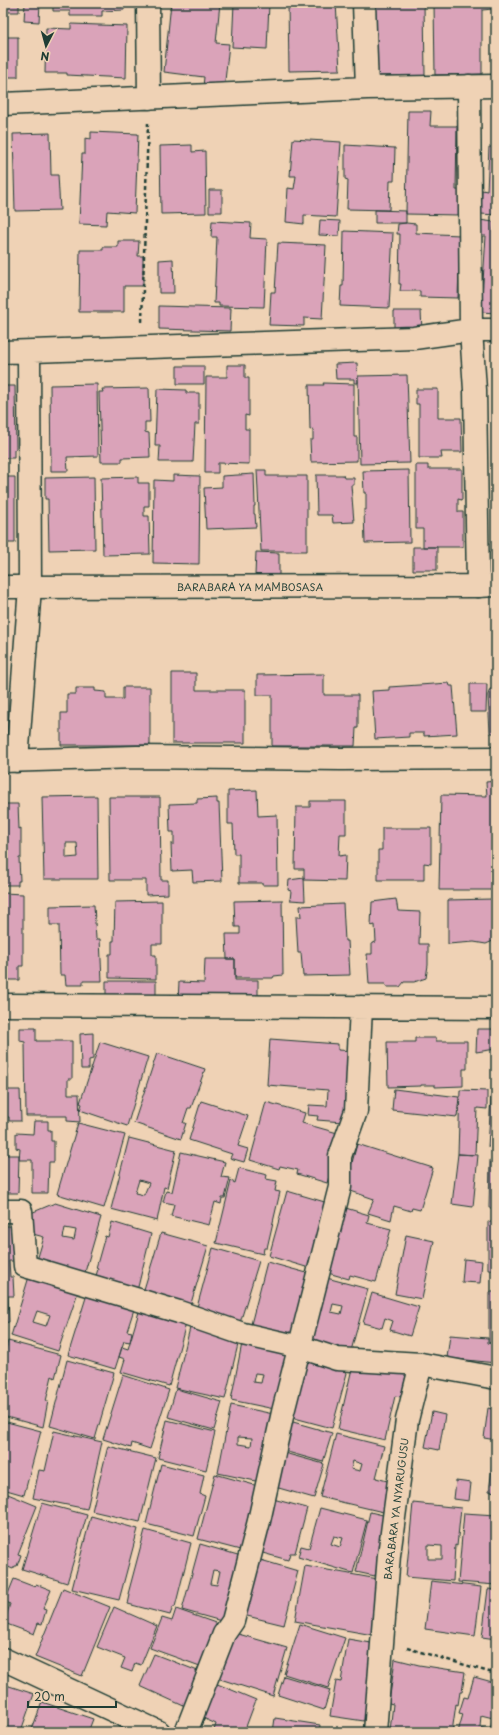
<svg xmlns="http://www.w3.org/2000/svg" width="499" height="1735" font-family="'Playpen Sans',sans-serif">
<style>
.building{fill:#daa3b9;stroke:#1f3d34;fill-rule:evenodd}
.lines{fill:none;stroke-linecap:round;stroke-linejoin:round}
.minor-casing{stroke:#1f3d34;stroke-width:25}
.tertiary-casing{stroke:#1f3d34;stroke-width:25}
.path{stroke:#1f3d34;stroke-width:2.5;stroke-dasharray:4 3;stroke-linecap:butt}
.minor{stroke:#efd2b5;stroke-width:22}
.tertiary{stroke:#efd2b5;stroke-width:22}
.labels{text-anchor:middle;stroke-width:3.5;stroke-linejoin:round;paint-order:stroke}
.street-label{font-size:10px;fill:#1f3d34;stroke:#efd2b5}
</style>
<rect width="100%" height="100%" fill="#efd2b5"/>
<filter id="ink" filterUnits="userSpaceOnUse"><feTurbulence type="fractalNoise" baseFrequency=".025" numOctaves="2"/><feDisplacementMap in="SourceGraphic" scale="8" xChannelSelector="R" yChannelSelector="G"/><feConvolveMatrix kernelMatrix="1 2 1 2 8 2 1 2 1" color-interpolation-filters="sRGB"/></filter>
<g filter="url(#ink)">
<path class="building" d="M3 3H19V12H3Z
M25 3H40L39 22 24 21Z
M53 3H124V10L102 11V16H70V11H53Z
M171 3H220L216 43 229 44 224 90 203 87 204 77 164 72Z
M234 3 269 4 267 49 232 47Z
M288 3H336L340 70 289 71Z
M374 3H424L425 76H374L368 37H376Z
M434 3H492L493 9 482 10V74L435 75Z
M71 24 127 26 126 78 67 75V73H45L46 28 71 29Z
M3 29H6V37H18V77H3Z
M408 111H431L430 126H457L456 190H460L459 215 406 214Z
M91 132 138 134 135 213 107 211 106 225 79 224 82 154H85V138L91 139Z
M496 132V215L481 214 482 190 487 191 489 147H495Z
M50 133 51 175H58L60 210 15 211 13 134Z
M293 139 341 142 336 217 304 215V224L286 222 288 188 294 189 296 176H290Z
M192 145V152L205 151 206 213 161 214 160 146Z
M345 145 395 148 394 181H390L389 210 347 209 348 180 345 179Z
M209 190H222V212H209Z
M375 210 406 211V223H375Z
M320 220 340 221 339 236 319 235Z
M479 220 494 222 493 232H496V313L481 312 486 236H477Z
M212 221 251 223 250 238 267 239 264 307 219 306V303H214L217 237H211Z
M406 223 416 224V233L460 235 458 298 420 297V291H400L401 284H399L400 234H397L398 224Z
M344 231 393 233 389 308 340 306 341 286H343Z
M118 241H139L138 256H143V286H124V312H79L80 250H103V247H118Z
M278 243 326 245 322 319 304 318V326L269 325 271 292H275Z
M173 259 174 293H159V260Z
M159 306 231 308 230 331 159 329Z
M394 311H421L422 331H394Z
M357 363 358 383H354V379H336L335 364Z
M227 365H245V378H249V416L245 415V429H249V464L218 463V473H205L206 377H227Z
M177 366H204V384H177Z
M407 375 410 463 360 464 358 376Z
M323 383 354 384V437H357V461L311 462 310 440H313V429L310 430 309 385H324Z
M97 384 98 456 67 457 68 471H51L50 385Z
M3 386H15L16 449 14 450V458H3Z
M149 388 150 422H145V432L149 433 150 457 122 458V462H101L99 392H103L102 389Z
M157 389 186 390V393H199V424H195L193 462H159L160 446H155Z
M416 389H438V418H461L462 452H441L442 458H419V404H416Z
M416 465H428V469H462V500L458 499V512H463V547H423V529H416Z
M257 470H266V476H307V551H261Z
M409 470 410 542 365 543 364 510H366V493H364L363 471Z
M254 474 255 506H254V514H255L256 527 206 529 204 488 222 487V476Z
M173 475 200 476 199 564 153 563 154 480 173 481Z
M316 475H343L344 478H354V485H351L354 522 333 523 332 515H317Z
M3 477H15V543H3Z
M94 477 95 549 49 550 48 499H45V478Z
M138 477V483H149V506H144V516H149L150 554 103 555 101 478Z
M413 547H437V570H413Z
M256 552 279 553V575H255Z
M172 673H196V690H245V743H172Z
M324 674V695H358V728H356L355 746H272V695H257V675Z
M449 683 450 686H453L457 734 424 736V733H409V737L375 739 372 691 389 690V687Z
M470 684H487L486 712H470Z
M123 687H150V745H61V713H67V694H76V688H95V691L106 692V699H123Z
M490 689H496V733H490L488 695Z
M496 781V890H439L441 795 487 796 486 782Z
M257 790 258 816 277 815 278 885H262V883H239V854H234L233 824H228V791Z
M97 796 98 879H44L42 797ZM66 843H77L78 857 66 858Z
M109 797H160L161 880H168V894L146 895V880H110Z
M217 798V803H219L222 881 193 882 192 870 172 871 171 844H174V832H170L169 804 197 803V799Z
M310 801H346V834H340L339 856 346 855 345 881 304 880V869H295L296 807H310Z
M3 804H18L19 829 21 828V858H19L20 881H18V885H3Z
M382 828H431V864L424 863V880H378V850H382Z
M304 878 305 901 290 900 291 891 288 890 289 880Z
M3 893 23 894V966H19V980H3Z
M396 899 398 911 420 912 419 944H428V965L426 978 414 982H404L400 987H387L385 984H369L367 954H372V943L376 942 375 925 371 926 372 902Z
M493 899V941L486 944 474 942 448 944V900Z
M282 900 283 975 274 976 273 978H235V959H227L226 934H240V927H235L234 901Z
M162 901V944H152V955H156V979L109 978V954H112V941H114L115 902Z
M343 904 345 941H348L350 975 303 976 301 953H298L296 917H301L300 906Z
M94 905 96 939H100L102 981H83V985H66L65 975H60L59 925H50V906Z
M205 959H235V980H258V995H262V1006L178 1002 179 982 204 983Z
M106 981H156V1003H106Z
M20 1028H36V1041H72V1079H68V1094H79L80 1122 67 1121V1116H26L25 1042 20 1041Z
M477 1029H496V1049L476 1052Z
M93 1033V1059L89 1060V1069H81L80 1034Z
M415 1038H436V1041H467V1069H463V1086L435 1087V1085H421V1086L388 1087 387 1042H415Z
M3 1039H7L8 1068 5 1067V1076L8 1075V1090H20L21 1121H9V1117H3Z
M270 1039 338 1044V1050L355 1051 343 1122 317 1120 318 1116 308 1115 309 1105 327 1106 328 1090 267 1085Z
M100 1042 148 1057 127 1126 80 1110 82 1104 80 1103Z
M157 1053 205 1069 191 1108H188L183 1123H186L181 1139 134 1123Z
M394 1089 459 1097 457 1117 392 1110Z
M460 1090 487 1091V1109L477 1108 475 1155 458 1154Z
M491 1097H496V1147H488Z
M201 1101 248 1116 238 1146 248 1149 244 1162 230 1158 232 1154 189 1140Z
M266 1102 305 1113 302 1123 341 1134 327 1183 297 1174 298 1170 280 1166 279 1169 250 1160Z
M34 1121H48V1130H51V1141H54V1162H49L48 1193H32V1160H19L20 1149 16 1148V1133L33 1134Z
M78 1123 125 1135 104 1208 57 1194Z
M3 1127H8L7 1155H19L18 1193H3Z
M129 1138 176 1150 167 1188 164 1187 157 1221 111 1209ZM139 1180 149 1183 144 1195 135 1193Z
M357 1144 433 1168 420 1210 412 1208 411 1211 394 1206 391 1220 368 1213 374 1199 345 1189Z
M181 1152 225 1162 221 1177 230 1178 225 1198H222L221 1204 215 1202 209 1225 171 1216 174 1204 163 1202 166 1191 172 1192Z
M458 1154 478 1155 473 1207 452 1204Z
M490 1160H496V1208H489Z
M239 1168 267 1175 266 1179 277 1181 275 1191 280 1192 267 1248H264L263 1254 216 1243 231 1181 235 1183Z
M287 1191 335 1205 316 1270 269 1256Z
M55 1203 101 1217 83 1279 35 1267 44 1237 29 1233 31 1213ZM65 1228 76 1230 74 1240 63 1238Z
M339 1206 369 1215 367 1223 391 1229 376 1282 350 1275 349 1279 321 1271Z
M112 1222 151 1234 137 1291 95 1279 98 1269 96 1268 105 1236 108 1237Z
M488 1222H496V1270H488Z
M3 1226H13L15 1261H9L10 1277H13L14 1296H8L9 1322 3 1323Z
M161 1233 208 1246 189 1310 142 1296Z
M406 1235 434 1241 422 1299 395 1294Z
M213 1248 259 1261 239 1326 196 1311Z
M464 1259 482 1261 480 1283 462 1282Z
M267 1262 314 1275 298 1345 249 1332Z
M31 1270 80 1286 58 1351 11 1336ZM37 1311 50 1315 46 1326 33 1322Z
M323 1277 368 1289 349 1358 304 1346ZM333 1304 343 1306 341 1314 331 1312Z
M88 1291 136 1303 127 1331 132 1332 130 1342 124 1341 115 1369 68 1355Z
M489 1292H496V1342L489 1343Z
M372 1293 419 1307 410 1336 390 1330 393 1321 385 1318 382 1328 363 1323Z
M141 1305 187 1320 169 1386 121 1372 125 1359 119 1357 122 1347 128 1349Z
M191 1324 240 1336 225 1399 175 1388Z
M450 1335 488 1338V1343L496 1344V1363L447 1358Z
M243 1338 294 1347 279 1410 231 1400ZM255 1373 263 1374 261 1383 253 1382Z
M8 1341 61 1355 55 1378 52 1376 46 1401H48L43 1427 3 1416V1362Z
M304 1353 347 1365 345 1372 347 1373 332 1428 287 1416Z
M67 1360 114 1373 95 1439 50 1426Z
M353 1364 407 1371 401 1397 395 1396 385 1440 338 1429Z
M123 1375 169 1390 150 1449 132 1443 131 1448 103 1439Z
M176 1389 222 1402 214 1430 168 1417Z
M231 1405 278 1415 265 1483 218 1473ZM238 1437 252 1438 251 1446 238 1444Z
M488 1408 496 1410V1492L489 1491 496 1440 484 1438Z
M432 1412 445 1415 439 1450 425 1447Z
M167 1420 215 1432 206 1470 158 1458Z
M286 1420 332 1433 323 1462 277 1449Z
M3 1421 41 1431 24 1495 3 1489Z
M54 1431 102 1442 87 1509 33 1498 39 1470 45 1471Z
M336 1434 384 1446 376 1478 391 1482 383 1512 320 1497ZM353 1461 362 1464 360 1471 351 1469Z
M108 1446 156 1458 140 1522 92 1511Z
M277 1451 324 1464 314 1498 268 1485Z
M161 1464 204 1475 200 1494 205 1496 194 1536 146 1524Z
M215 1474 265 1488 248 1552 198 1539Z
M456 1481 471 1483 469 1501 454 1499Z
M3 1492 37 1506 18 1554 21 1555 17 1566H15L13 1569 3 1565Z
M273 1499 307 1508 295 1553H290L288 1560 259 1552Z
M42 1503 87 1515 67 1583 22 1569Z
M413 1503 461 1508 457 1546 455 1545 453 1581 406 1577ZM428 1545 442 1546V1559H428Z
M320 1508 367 1520 353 1573 298 1557 301 1546 309 1548ZM334 1536 343 1538 340 1547 331 1544Z
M370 1512 387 1516 375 1576 356 1572Z
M464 1513 496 1515V1585L458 1582Z
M91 1516 138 1529 119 1600 72 1589Z
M145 1530 191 1543 175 1607H173L170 1615 128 1604 130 1595 128 1594Z
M200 1544 248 1558 225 1622 182 1610ZM213 1570 220 1571 217 1585 210 1584Z
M254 1558 298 1571 284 1625 243 1615Z
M305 1566 378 1579 373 1635 295 1621Z
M14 1579 35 1587 36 1584 51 1590 43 1609 46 1610 42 1624 38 1623 34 1634 4 1623 10 1604 5 1601Z
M431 1581 481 1587 475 1636 425 1629Z
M63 1588 110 1607 82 1676 35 1657Z
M488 1589 496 1590V1639L482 1637Z
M114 1607 157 1626 141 1665 135 1663 132 1672 121 1668 125 1658 97 1647Z
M176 1609 224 1626 200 1666 150 1648 162 1618 172 1621Z
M300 1624 345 1638 328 1688 284 1674Z
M228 1631 287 1648 273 1696 214 1677Z
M348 1639 377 1644 364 1721 330 1716 336 1681 341 1682Z
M154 1654 203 1673 188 1708 140 1686Z
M395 1659 419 1665 465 1672 462 1692H460L458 1705 456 1704 452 1732 390 1731 393 1704 389 1703Z
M284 1676 330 1690 324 1710 278 1695Z
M474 1677 496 1683V1732H458L463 1714 459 1713 464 1697 468 1698ZM481 1715 493 1718 490 1730 480 1727Z
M215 1683 256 1700 244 1732H219L214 1730 216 1724 201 1717Z
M3 1684 34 1694 22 1728 26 1730 25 1732H3Z
M42 1702 93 1719 88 1732H31Z
M275 1718 320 1725 319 1732H273Z"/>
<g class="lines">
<g class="minor-casing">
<path id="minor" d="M148 3 149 98
M364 3 367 88
M469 86 471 330 475 390 478 586
M3 104 367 88 496 86
M3 352 414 338 471 330H496
M3 761 137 757 341 759 496 758
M17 761 30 587 29 352
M3 1005 496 1008
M3 1211H21L25 1266 179 1312 243 1334 300 1347 337 1359 421 1364
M3 1659 159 1732
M186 1732 224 1634 233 1621 259 1521 283 1412 340 1187V1156L356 1111 361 1007
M375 1732 389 1555 407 1420 421 1364 496 1378"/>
</g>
<g class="tertiary-casing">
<path id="tertiary" d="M3 587 478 586 496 585"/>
</g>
<path class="path" d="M142 322 148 123
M407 1648 496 1674"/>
<use href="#minor" class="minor"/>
<use href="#tertiary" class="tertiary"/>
</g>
</g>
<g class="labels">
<g class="street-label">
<text x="250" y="591">BARABARA YA MAMBOSASA</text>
<text transform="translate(396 1509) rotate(-83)" y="4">BARABARA YA NYARUGUSU</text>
</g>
</g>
<rect width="499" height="1735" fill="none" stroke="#efd2b5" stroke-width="16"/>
<rect x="8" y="8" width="483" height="1719" fill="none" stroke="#1f3d34" stroke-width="1.5" filter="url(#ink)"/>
<g transform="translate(46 46) rotate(186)" stroke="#efd2b5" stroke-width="3" paint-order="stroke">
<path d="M0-3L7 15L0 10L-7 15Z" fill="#1f3d34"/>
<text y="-6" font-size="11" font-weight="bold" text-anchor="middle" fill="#1f3d34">N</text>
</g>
<path d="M28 1701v6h88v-6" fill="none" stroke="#1f3d34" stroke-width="2"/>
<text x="34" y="1701" font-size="12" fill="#1f3d34" stroke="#efd2b5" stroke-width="3" paint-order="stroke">20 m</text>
</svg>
